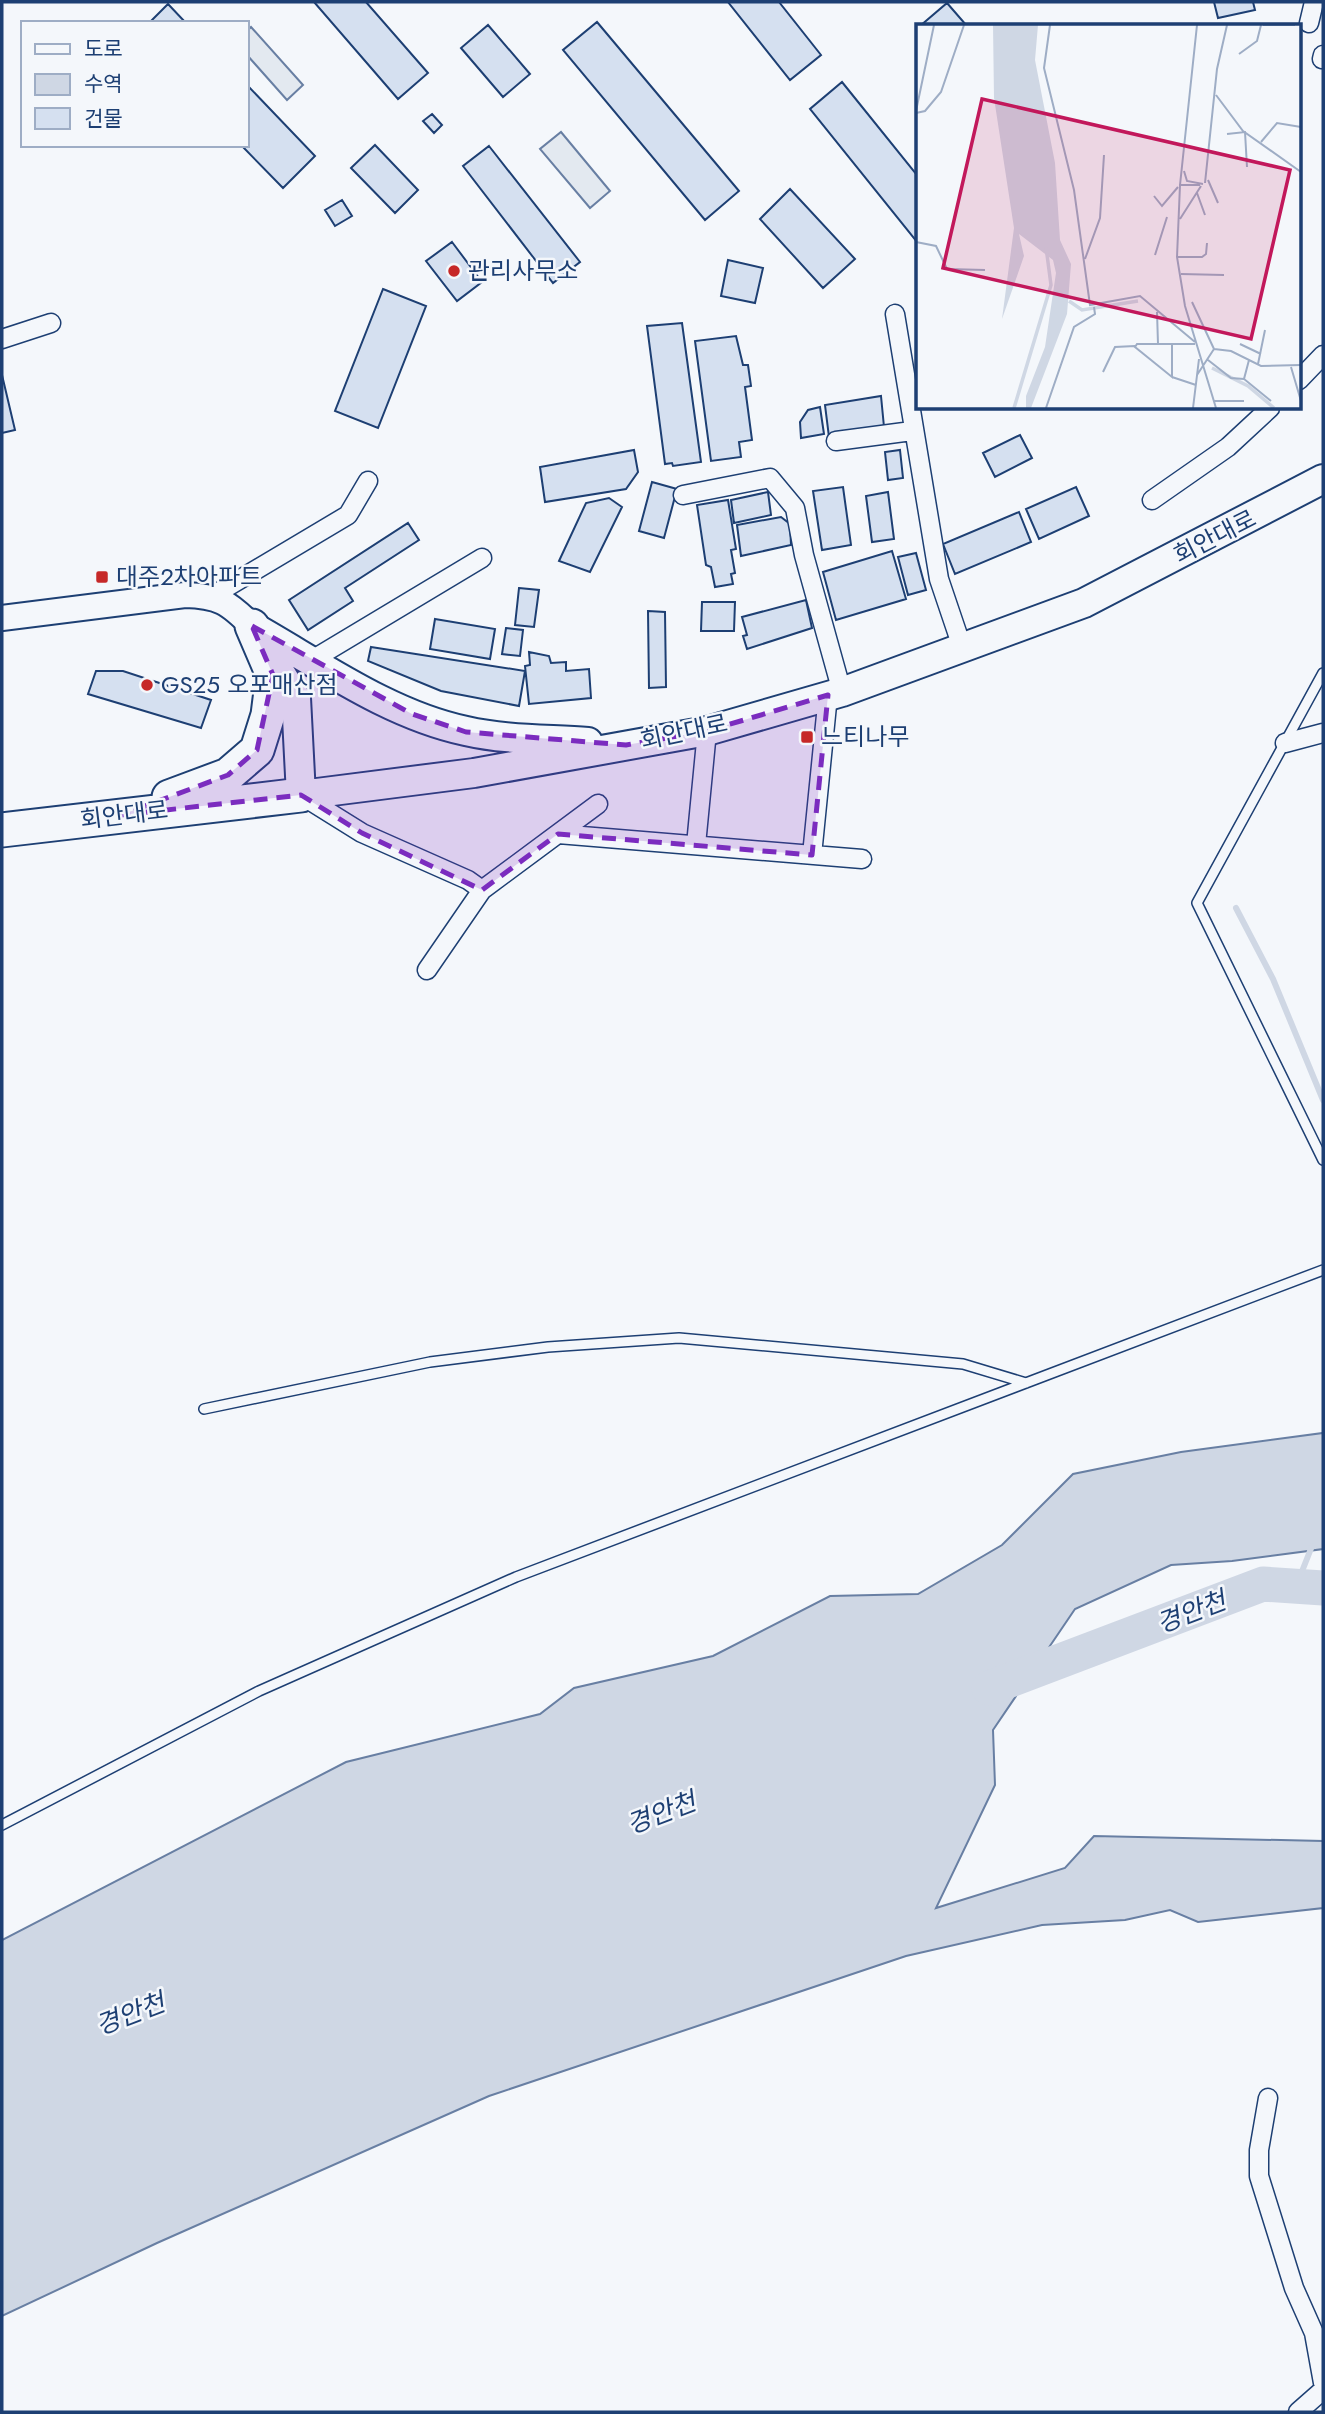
<svg xmlns="http://www.w3.org/2000/svg" width="1325" height="2414" font-family="Jost,'Noto Sans KR',sans-serif">
<style>
.green{fill:#e3e9f0;stroke:#687fa3;stroke-width:2}
.water{fill:#cfd7e4;stroke:#687fa3;stroke-width:2}
.lines{fill:none;stroke-linecap:round;stroke-linejoin:round}
.stream{stroke:#cfd7e4;stroke-width:6}
.river{stroke:#cfd7e4;stroke-width:35}
.building{fill:#d5e0f0;stroke:#1d3f73;stroke-width:2}
.lane-casing{stroke:#1d3f73;stroke-width:12}
.street-casing{stroke:#1d3f73;stroke-width:21}
.secondary-casing{stroke:#1d3f73;stroke-width:28}
.primary-casing{stroke:#1d3f73;stroke-width:32}
.highway-casing{stroke:#1d3f73;stroke-width:37}
.lane{stroke:#f4f7fb;stroke-width:9}
.street{stroke:#f4f7fb;stroke-width:18}
.secondary{stroke:#f4f7fb;stroke-width:24}
.primary{stroke:#f4f7fb;stroke-width:28}
.highway{stroke:#f4f7fb;stroke-width:33}
.marked{fill:#7b2cbf;fill-opacity:0.2;stroke:#7b2cbf;stroke-width:5;stroke-dasharray:14 9;stroke-linejoin:round}
.poi-dot{fill:#c62828;stroke:#f4f7fb;stroke-width:2.5}
.labels{text-anchor:middle;stroke-width:5;stroke-linejoin:round;paint-order:stroke}
.poi-label{font-size:24px;fill:#1d3f73;stroke:#f4f7fb;text-anchor:start}
.street-label{font-size:24px;fill:#1d3f73;stroke:#f4f7fb}
.water-label{font-size:26px;font-style:italic;fill:#1d3f73;stroke:#f4f7fb}
.inset-river{fill:none;stroke:#cfd7e4;stroke-width:3.5}
.inset-road{fill:none;stroke:#9eadc5;stroke-width:2}
.view{fill:#c2185b;fill-opacity:0.15;stroke:#c2185b;stroke-width:3.5}
.inset-edge{fill:none;stroke:#1d3f73;stroke-width:3.5}
</style>
<rect width="100%" height="100%" fill="#f4f7fb"/>
<path class="green" d="M251 27 303 85 287 100 247 55V31Z
M561 132 610 191 590 208 540 149Z"/>
<path class="water" d="M1323 1433V1549L1232 1561 1171 1565 1075 1609 993 1730 995 1785 936 1908 1065 1868 1094 1836 1323 1841V1908L1198 1922 1170 1910 1125 1920 1042 1925 906 1956 489 2096 157 2243 2 2316V1940L346 1762 540 1714 574 1688 713 1656 830 1596 918 1594 1002 1545 1073 1474 1181 1452Z"/>
<g class="lines">
<path class="stream" d="M1236 908 1273 979 1323 1100
M1297 1584 1312 1546"/>
<path class="river" d="M989 1688 1263 1584 1323 1588"/>
</g>
<path class="building" d="M314 2H366L428 73 398 99Z
M728 2H779L821 55 790 80Z
M1214 2H1253L1255 10 1218 18Z
M947 3 967 26H920Z
M168 4 186 23H149Z
M597 22 739 191 705 220 563 50Z
M488 25 530 74 503 97 461 48Z
M842 82 917 175V242L810 109Z
M247 85 315 156 283 188 241 145H247Z
M432 114 442 125 434 133 423 121Z
M375 145 418 190 395 213 351 168Z
M489 146 580 262 553 283 463 166Z
M790 189 855 259 823 288 760 219Z
M342 200 352 216 335 226 325 210Z
M452 242 482 282 457 301 426 261Z
M728 260 763 268 755 303 721 296Z
M383 289 426 306 378 428 335 411Z
M682 323 701 462 673 466 672 463 665 464 647 326Z
M736 336 743 365H748L751 386 745 387 752 440 739 442 741 457 711 461 695 341Z
M2 375 15 430 2 433Z
M881 396 884 427 829 437 825 405Z
M820 407 824 434 801 438 800 422 808 410Z
M1020 435 1032 458 995 477 983 453Z
M634 450 638 472 626 489 545 502 540 467Z
M900 450 903 478 888 480 885 452Z
M652 482 677 489 664 538 639 531Z
M843 487 851 545 822 550 813 491Z
M1076 487 1089 516 1039 539 1026 509Z
M768 492 771 515 734 523 731 500Z
M888 492 894 539 872 542 866 496Z
M609 498 622 507 590 572 559 561 586 503Z
M728 500 736 549 731 550 735 573 731 574 733 584 715 587 711 567 706 565 697 505Z
M1019 512 1031 542 955 574 943 544Z
M781 517 790 524 791 545 741 556 737 525Z
M408 523 419 540 345 588 353 601 308 630 289 600Z
M892 551 906 599 836 620 823 572Z
M916 553 926 590 908 595 898 557Z
M519 588 539 590 534 627 515 625Z
M806 600 812 628 747 649 743 636 747 635 742 617Z
M702 602H735L734 631H701Z
M648 611 665 612 666 687 649 688Z
M435 619 495 629 490 659 430 649Z
M506 628 523 630 520 656 502 654Z
M371 647 525 671 519 706 441 691 368 661Z
M529 652 549 656 551 663 566 662V671L589 669 591 698 529 704 525 666 530 665Z
M96 671H123L211 700 201 728 88 694Z"/>
<g class="lines">
<g class="lane-casing">
<path id="lane" d="M1323 673 1197 903 1323 1160
M204 1409 430 1362 548 1347 679 1338 963 1364 1026 1383
M2 1825 259 1691 516 1577 1323 1270"/>
</g>
<g class="street-casing">
<path id="street" d="M1309 23 1314 2
M1322 59 1323 55
M895 314 939 579 963 650
M2 339 51 323
M1299 380 1323 355
M836 441 912 431
M683 495 770 478 795 508 804 555 842 692
M1152 500 1228 447 1270 408
M212 596 348 515 368 481
M312 660 482 558
M1285 743 1323 733
M301 795 362 833 468 880 482 890 427 970
M558 834 862 859
M696 845 707 731
M812 855 828 695
M482 890 598 804
M1268 2098 1259 2150V2176L1294 2288 1314 2333 1323 2383
M1298 2412 1323 2390"/>
</g>
<g class="secondary-casing">
<path id="secondary" d="M2 618 185 595C219 596 228 602 252 626"/>
</g>
<g class="primary-casing">
<path id="primary" d="M255 628C322 666 390 715 466 731 505 740 549 739 588 742
M268 653 296 698 301 795 474 773 707 731 842 692 1084 603 1323 479"/>
</g>
<g class="highway-casing">
<path id="highway" d="M169 797 228 775 257 750 268 715 273 675 252 626
M2 830 301 795"/>
</g>
<use href="#lane" class="lane"/>
<use href="#street" class="street"/>
<use href="#secondary" class="secondary"/>
<use href="#primary" class="primary"/>
<use href="#highway" class="highway"/>
</g>
<path class="marked" d="M252 626 412 714 466 732 626 745 707 731 828 695 812 855 558 834 482 890 362 833 301 795 121 815 228 775 257 750 273 675Z"/>
<g class="poi-dot">
<circle cx="454" cy="271" r="7"/>
<rect x="95" y="570" width="14" height="14" rx="3.5"/>
<circle cx="147" cy="685" r="7"/>
<rect x="800" y="730" width="14" height="14" rx="3.5"/>
</g>
<g class="labels">
<g class="poi-label">
<text x="468" y="279">관리사무소</text>
<text x="116" y="585">대주2차아파트</text>
<text x="161" y="693">GS25 오포매산점</text>
<text x="821" y="745">느티나무</text>
</g>
<g class="street-label">
<text transform="translate(1215 537) rotate(-27)" y="8">회안대로</text>
<text transform="translate(684 732) rotate(-12)" y="8">회안대로</text>
<text transform="translate(124 815) rotate(-7)" y="8">회안대로</text>
</g>
<g class="water-label">
<text transform="translate(1191 1612) rotate(-21)" y="9">경안천</text>
<text transform="translate(661 1813) rotate(-21)" y="9">경안천</text>
<text transform="translate(130 2014) rotate(-21)" y="9">경안천</text>
</g>
</g>
<g transform="translate(916 24)">
<rect width="385" height="385" fill="#f4f7fb"/>
<path d="M77 1H122L119 36 139 139 144 216 155 240 151 290 115 384H110V372L129 323 140 249 137 236 103 210 108 232 86 295 98 204 78 74Z" fill="#cfd7e4"/>
<path class="inset-river" d="M153 277 166 286 222 277M296 344 332 362 358 384M98 384 135 261 130 223"/>
<path class="inset-road" d="M134 1 128 44 158 166 174 281 224 272 279 318M347 1H379M323 30 341 17 345 1M300 71 327 107 385 148M0 87 18 1M0 89 9 87 25 68 48 1M311 110 329 108 331 143M345 118 361 99 385 103M268 147 271 157 287 160M292 156 302 179M289 159 301 45 311 1M264 161 281 1M284 161H264L261 233 269 282 300 384M281 169 289 191M238 172 246 182 262 163M264 195 285 162M0 218 20 222 31 245 69 246M239 231 251 193M261 233H286L290 230 291 219M169 235 184 194 188 131M265 250 308 251M276 278 298 325 281 351M241 288 242 320M256 320V353L219 323 221 320H279M324 320 345 330M298 325 315 327 345 342 385 341M292 336 315 354 328 355M333 336 328 355 355 377M342 340 349 306M375 343 385 377M187 348 199 323 219 322M256 353 280 361M297 377H328M130 384 158 303 179 290 178 283M277 384 283 335"/>
<path class="view" d="M66 75 374 146 335 315 27 244Z"/>
<rect width="385" height="385" class="inset-edge"/>
</g>
<rect width="1325" height="2414" fill="none" stroke="#1d3f73" stroke-width="7"/>
<rect x="21" y="21" width="228" height="126" fill="#f4f7fb" stroke="#9eadc5" stroke-width="2"/>
<rect x="35" y="44" width="35" height="10" fill="#f4f7fb" stroke="#9eadc5" stroke-width="2"/>
<text x="84" y="56" font-size="21" fill="#1d3f73">도로</text>
<rect x="35" y="74" width="35" height="21" fill="#cfd7e4" stroke="#9eadc5" stroke-width="2"/>
<text x="84" y="91" font-size="21" fill="#1d3f73">수역</text>
<rect x="35" y="108" width="35" height="21" fill="#d5e0f0" stroke="#9eadc5" stroke-width="2"/>
<text x="84" y="126" font-size="21" fill="#1d3f73">건물</text>
</svg>
